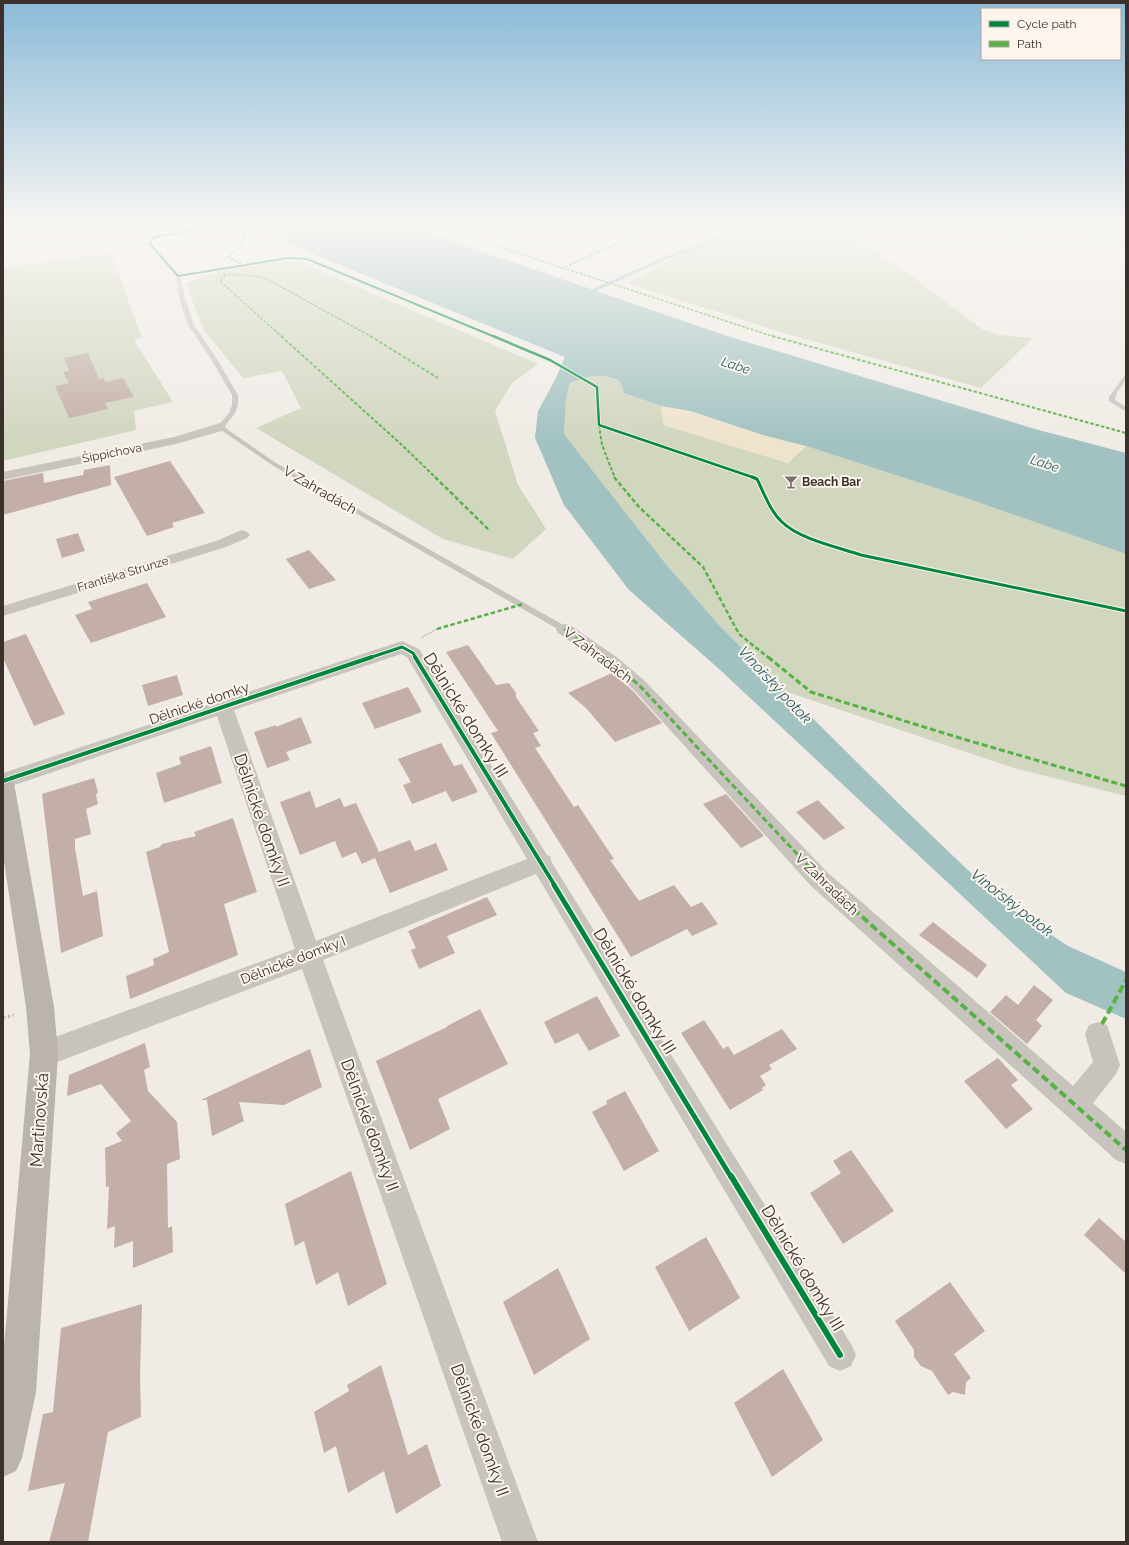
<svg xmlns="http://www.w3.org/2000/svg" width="1129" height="1545" font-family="Raleway,sans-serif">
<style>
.green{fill:#d1d6bf}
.sand{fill:#efe3cc}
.water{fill:#a1c2c1}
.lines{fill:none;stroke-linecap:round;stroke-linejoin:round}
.stream{stroke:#a1c2c1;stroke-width:3.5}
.building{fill:#c3afa7}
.path-far1{stroke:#c2bbb6;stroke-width:2;stroke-dasharray:1.5 1.5;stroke-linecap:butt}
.path{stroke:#c2bbb6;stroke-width:3;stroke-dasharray:2.5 2.5;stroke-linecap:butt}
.lane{fill:#c9c3be;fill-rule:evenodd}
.street{fill:#c9c3be;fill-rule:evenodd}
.secondary{fill:#bab3ae;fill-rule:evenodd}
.quiet-far4{stroke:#57b246;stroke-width:1.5;stroke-dasharray:3 1.5;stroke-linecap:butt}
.quiet-far3{stroke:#57b246;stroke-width:2;stroke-dasharray:3.5 2;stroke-linecap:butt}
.quiet-far2{stroke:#57b246;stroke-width:2.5;stroke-dasharray:4.5 2.5;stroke-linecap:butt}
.quiet-far1{stroke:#57b246;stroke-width:3;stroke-dasharray:6 3;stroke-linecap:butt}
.quiet{stroke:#57b246;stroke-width:4;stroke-dasharray:8 4;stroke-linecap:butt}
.cycleway-far5-casing{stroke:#fbf5ee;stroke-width:3}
.cycleway-far4-casing{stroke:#fbf5ee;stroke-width:4}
.cycleway-far3-casing{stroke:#fbf5ee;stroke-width:5}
.cycleway-far2-casing{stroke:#fbf5ee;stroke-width:6}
.cycleway-far1-casing{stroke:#fbf5ee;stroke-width:8}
.cycleway-casing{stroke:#fbf5ee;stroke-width:9}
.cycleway-far5{stroke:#00873e;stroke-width:2}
.cycleway-far4{stroke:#00873e;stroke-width:2.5}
.cycleway-far3{stroke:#00873e;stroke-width:3}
.cycleway-far2{stroke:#00873e;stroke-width:4}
.cycleway-far1{stroke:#00873e;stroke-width:5}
.cycleway{stroke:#00873e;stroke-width:6}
.labels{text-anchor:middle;stroke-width:4;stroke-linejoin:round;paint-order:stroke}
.far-street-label{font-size:12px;fill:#3b302b;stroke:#fbf5ee}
.far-poi-label{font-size:12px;font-weight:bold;fill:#3b302b;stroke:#fbf5ee;text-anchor:start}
.far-water-label{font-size:13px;font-style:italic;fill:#1f5a5e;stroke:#fbf5ee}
.street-label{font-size:14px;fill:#3b302b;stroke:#fbf5ee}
.water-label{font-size:15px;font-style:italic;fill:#1f5a5e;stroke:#fbf5ee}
.near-street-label{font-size:17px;fill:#3b302b;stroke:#fbf5ee}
</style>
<rect width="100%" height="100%" fill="#f0ebe5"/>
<path class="green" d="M129 226H195L137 235Z
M754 226H820L849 235 903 270 982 329 999 335 1033 338 981 388 777 331 627 283 713 238Z
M111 253 142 338 134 340 173 402 134 411 136 430 3 461V268Z
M297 261 538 364 512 383 495 411 518 485 546 529 513 559 443 539 256 428 301 408 282 371 243 378 203 329 186 283C219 269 262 263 297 261Z
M594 374 619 380 624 393 661 406 664 425 788 463 806 446 960 496 1126 554V796L1014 768 787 692 718 624 665 563 564 434 566 399 570 383Z"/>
<path class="sand" d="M661 406C711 414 757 434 806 446L788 463 664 425Z"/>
<path class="water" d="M257 226H408L727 336 1035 429 1126 453V554L960 496 806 446 763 435 690 411 661 406 624 393 619 380C598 373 591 375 570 383L566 399 564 434 665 563 718 624 899 804 1001 902 1068 946 1126 972V1019L1066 993 718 668 629 590 564 505 535 438 538 411 555 380 565 357 313 254Z"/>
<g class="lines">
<path class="stream" d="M588 293 661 260 748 226"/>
</g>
<path class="building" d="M88 353 99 379 103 378 106 382 123 378 134 397 105 403 108 409 69 418 55 386 69 383 63 372 69 371 64 358Z
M170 461 205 513 172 523 174 527 147 536 114 477Z
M110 465 111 485 3 515V481L43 473 44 483 83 475 84 470Z
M78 533 85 551 62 558 56 539Z
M309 550 336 580 309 589 286 559Z
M147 583 166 617 91 643 75 615 92 609 88 602Z
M26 634 65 714 34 726 3 658V642Z
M468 645 496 685 509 683 516 693V697L539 731 533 733 541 746 535 748 574 807 578 805 614 859 610 860 639 901 674 885 691 907 702 902 718 924 692 936 687 929 631 957 491 733 498 731 446 652Z
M612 673 632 690 662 723 615 742 586 708 568 693Z
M177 675 183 695 148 706 142 685Z
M408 687 422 712 375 729 362 703Z
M301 717 312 743 286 752 290 760 267 768 254 732 276 725V727Z
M441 743 454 766 462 764 478 792 452 802 446 791 412 804 403 785 411 782 398 759Z
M211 746 222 783 164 803 156 773 181 764 179 757Z
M94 778 98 792 96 795 98 804 86 809 91 834 75 839V848L83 896 97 891 103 936 61 953 42 794Z
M310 791 316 808 340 798 344 807 356 803 379 852 410 840 415 851 436 843 448 870 390 893 375 858 362 864 356 852 342 858 335 841 300 855 280 802Z
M726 794 764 836 741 848 703 804Z
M818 800 845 828 824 840 796 812Z
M233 818 257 892 224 904 238 955 130 999 126 976 154 965 153 959 169 952 146 852 160 847 162 844 196 836 194 832Z
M487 897 497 915 447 936 455 953 419 969 411 950 416 948 408 931Z
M933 922 987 965 977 978 919 935Z
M1034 985 1053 1000 1036 1020 1042 1026 1027 1044 990 1012 1006 995 1018 1005Z
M597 996 620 1036 589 1051 578 1033 555 1044 544 1022Z
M480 1009 508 1064 438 1099 450 1129 410 1150 376 1061 447 1027V1026Z
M704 1020 723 1049 728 1046 734 1055 782 1029 797 1049 769 1065 772 1069 760 1076 766 1085 762 1088 763 1090 730 1110 681 1033Z
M145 1043 150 1067 144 1070 148 1091 177 1122 180 1159 167 1164 168 1228 172 1226 173 1252 133 1268V1241L114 1248 115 1226 107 1229 109 1186 106 1187 105 1148 122 1141 116 1133 131 1121 101 1084 67 1096 69 1075Z
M310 1049 322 1087 284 1105 239 1102 244 1121 212 1136 207 1100H201Z
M998 1058 1018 1080 1011 1085 1033 1109 1006 1129 964 1081Z
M625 1091 659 1151 624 1171 592 1112 607 1104 606 1101Z
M851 1150 894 1211 843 1244 810 1193 841 1173 833 1161Z
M351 1171 387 1284 348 1306 338 1272 316 1285 304 1241 295 1246 285 1204Z
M1099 1218 1126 1242V1274L1084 1235Z
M706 1237 740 1298 689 1331 655 1267Z
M558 1268 590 1339 534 1375 503 1302Z
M950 1282 985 1331 954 1354 971 1378 966 1382 965 1395 953 1392 948 1395 932 1371 921 1366 914 1357V1350L895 1321Z
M142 1304 140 1376 141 1417 108 1432 88 1542H49L65 1483 28 1491 43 1414 53 1412 61 1328Z
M381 1365 408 1455 427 1444 441 1486 396 1514 384 1471 348 1493 336 1446 324 1453 314 1412 349 1391 347 1385Z
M783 1369 823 1440 772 1477 734 1403Z"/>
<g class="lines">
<path class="path-far1" d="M422 637 437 629"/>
<path class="path" d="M3 1018 14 1015"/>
<path class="lane" d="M147 242H151L180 276 185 298 194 325 215 356 238 395V405L235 413 224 427 276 463 567 627V631H561L272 465 218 428V426L229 413 232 405V395L209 356 188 325 179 298 176 276Z
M1126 375C1126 385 1115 391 1115 400L1126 407V412L1109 401V397L1124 376Z"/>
<path class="street" d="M220 423 226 427 225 430 176 444 3 480V472L174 437Z
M242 530 247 532 250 535 247 538 226 547 3 616V606L216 541Z
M564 624 570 625 618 658 645 681 827 872 1073 1086 1093 1062 1085 1034 1089 1025 1098 1022 1107 1025 1120 1065 1116 1074 1093 1103 1126 1132V1164L1116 1160 811 886 633 689 606 666 558 633 556 629 558 625Z
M402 641 419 649 547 855 550 856 552 863 851 1344 856 1355 851 1366 840 1371 829 1366 536 874 323 960 538 1542H502L302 969 44 1067 35 1063 31 1054 35 1045 44 1041 295 949 217 716 3 789V773ZM401 654 407 657 527 859 316 941 234 710Z"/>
<path class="secondary" d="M3 775 11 777 14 783 54 1007 58 1054 36 1392 22 1458 16 1471 3 1477V1357L30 1054 26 1007 3 855Z"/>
<path class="quiet-far4" d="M226 226 241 231 246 235 240 246 228 257 242 264
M434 226 775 337
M1086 226 1126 243
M561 269 638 234 644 226
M223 274 255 276 267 279 372 337
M226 275 220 281 282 337"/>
<path class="quiet-far3" d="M281 336 402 445 436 478
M370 336 438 378
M772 336 1126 433
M599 425 602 445 615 478"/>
<path class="quiet-far2" d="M435 477 490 531
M614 477 639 507 703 567 739 634 769 658
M437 629 523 604
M564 629 606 658"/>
<path class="quiet-far1" d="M605 657 639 685 827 886
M768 657 811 692 963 739 1126 786"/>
<path class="quiet" d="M826 885 1126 1150
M1102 1024 1126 980"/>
<g class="cycleway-far5-casing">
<path id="cycleway-far5" d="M221 226 159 236 153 238 149 243 178 276 288 258 307 259 495 337"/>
</g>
<g class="cycleway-far4-casing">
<path id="cycleway-far4" d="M493 336 550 360 597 387 599 425 755 478"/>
</g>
<g class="cycleway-far3-casing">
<path id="cycleway-far3" d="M752 477 757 479C764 493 770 511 782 522 799 539 837 547 861 555L1126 611
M369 658 402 647 413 653 416 658"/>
</g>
<g class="cycleway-far2-casing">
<path id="cycleway-far2" d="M415 657 555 886
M3 781 372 657"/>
</g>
<g class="cycleway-far1-casing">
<path id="cycleway-far1" d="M554 885 731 1177"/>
</g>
<g class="cycleway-casing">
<path id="cycleway" d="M731 1176 840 1355"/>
</g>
<use href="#cycleway-far5" class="cycleway-far5"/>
<use href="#cycleway-far4" class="cycleway-far4"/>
<use href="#cycleway-far3" class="cycleway-far3"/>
<use href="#cycleway-far2" class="cycleway-far2"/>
<use href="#cycleway-far1" class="cycleway-far1"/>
<use href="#cycleway" class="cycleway"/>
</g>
<linearGradient id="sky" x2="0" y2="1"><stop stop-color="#8bbad8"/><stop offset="0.51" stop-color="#f8f6f3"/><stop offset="1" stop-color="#f8f6f3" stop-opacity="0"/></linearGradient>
<rect width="1129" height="442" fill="url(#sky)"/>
<defs>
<g id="bar-bare" transform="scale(1.08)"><path d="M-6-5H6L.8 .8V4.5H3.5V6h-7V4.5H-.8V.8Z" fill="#7a716c" stroke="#fbf5ee" stroke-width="2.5" paint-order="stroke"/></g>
</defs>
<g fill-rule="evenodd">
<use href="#bar-bare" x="791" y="482"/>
</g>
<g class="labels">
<g class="far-street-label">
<text transform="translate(112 453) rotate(-11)" y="4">Šippichova</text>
<text transform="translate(123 574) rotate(-17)" y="4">Františka Strunze</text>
</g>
<g class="far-poi-label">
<text x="802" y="486">Beach Bar</text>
</g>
<g class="far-water-label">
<text transform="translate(736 365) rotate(18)" y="5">Labe</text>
<text transform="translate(1045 463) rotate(18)" y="5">Labe</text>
</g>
<g class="street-label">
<text transform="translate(320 490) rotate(30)" y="5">V Zahradách</text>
<text transform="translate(598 655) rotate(37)" y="5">V Zahradách</text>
<text transform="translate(199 703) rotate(-19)" y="5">Dělnické domky</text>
<text transform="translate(827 884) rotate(44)" y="5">V Zahradách</text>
<text transform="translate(293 960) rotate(-21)" y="5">Dělnické domky I</text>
</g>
<g class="water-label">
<text transform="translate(775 685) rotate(47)" y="5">Vinořský potok</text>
<text transform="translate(1012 903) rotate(38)" y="5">Vinořský potok</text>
</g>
<g class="near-street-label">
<text transform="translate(466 715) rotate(58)" y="6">Dělnické domky III</text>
<text transform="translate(262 820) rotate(71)" y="6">Dělnické domky II</text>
<text transform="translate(635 991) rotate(59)" y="6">Dělnické domky III</text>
<text transform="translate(39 1120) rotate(-86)" y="6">Martinovská</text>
<text transform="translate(370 1125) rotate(70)" y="6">Dělnické domky II</text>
<text transform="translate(803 1268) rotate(59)" y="6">Dělnické domky III</text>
<text transform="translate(480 1430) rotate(70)" y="6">Dělnické domky II</text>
</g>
</g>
<rect width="1129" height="1545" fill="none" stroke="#3b302b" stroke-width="8"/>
<rect x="981" y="8" width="140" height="52" fill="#fbf5ee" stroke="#aea6a0"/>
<rect x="989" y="21" width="20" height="6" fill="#00873e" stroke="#aea6a0"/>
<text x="1017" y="28" font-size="12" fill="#3b302b">Cycle path</text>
<rect x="989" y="41" width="20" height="6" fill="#57b246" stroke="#aea6a0"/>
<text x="1017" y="48" font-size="12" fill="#3b302b">Path</text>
</svg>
